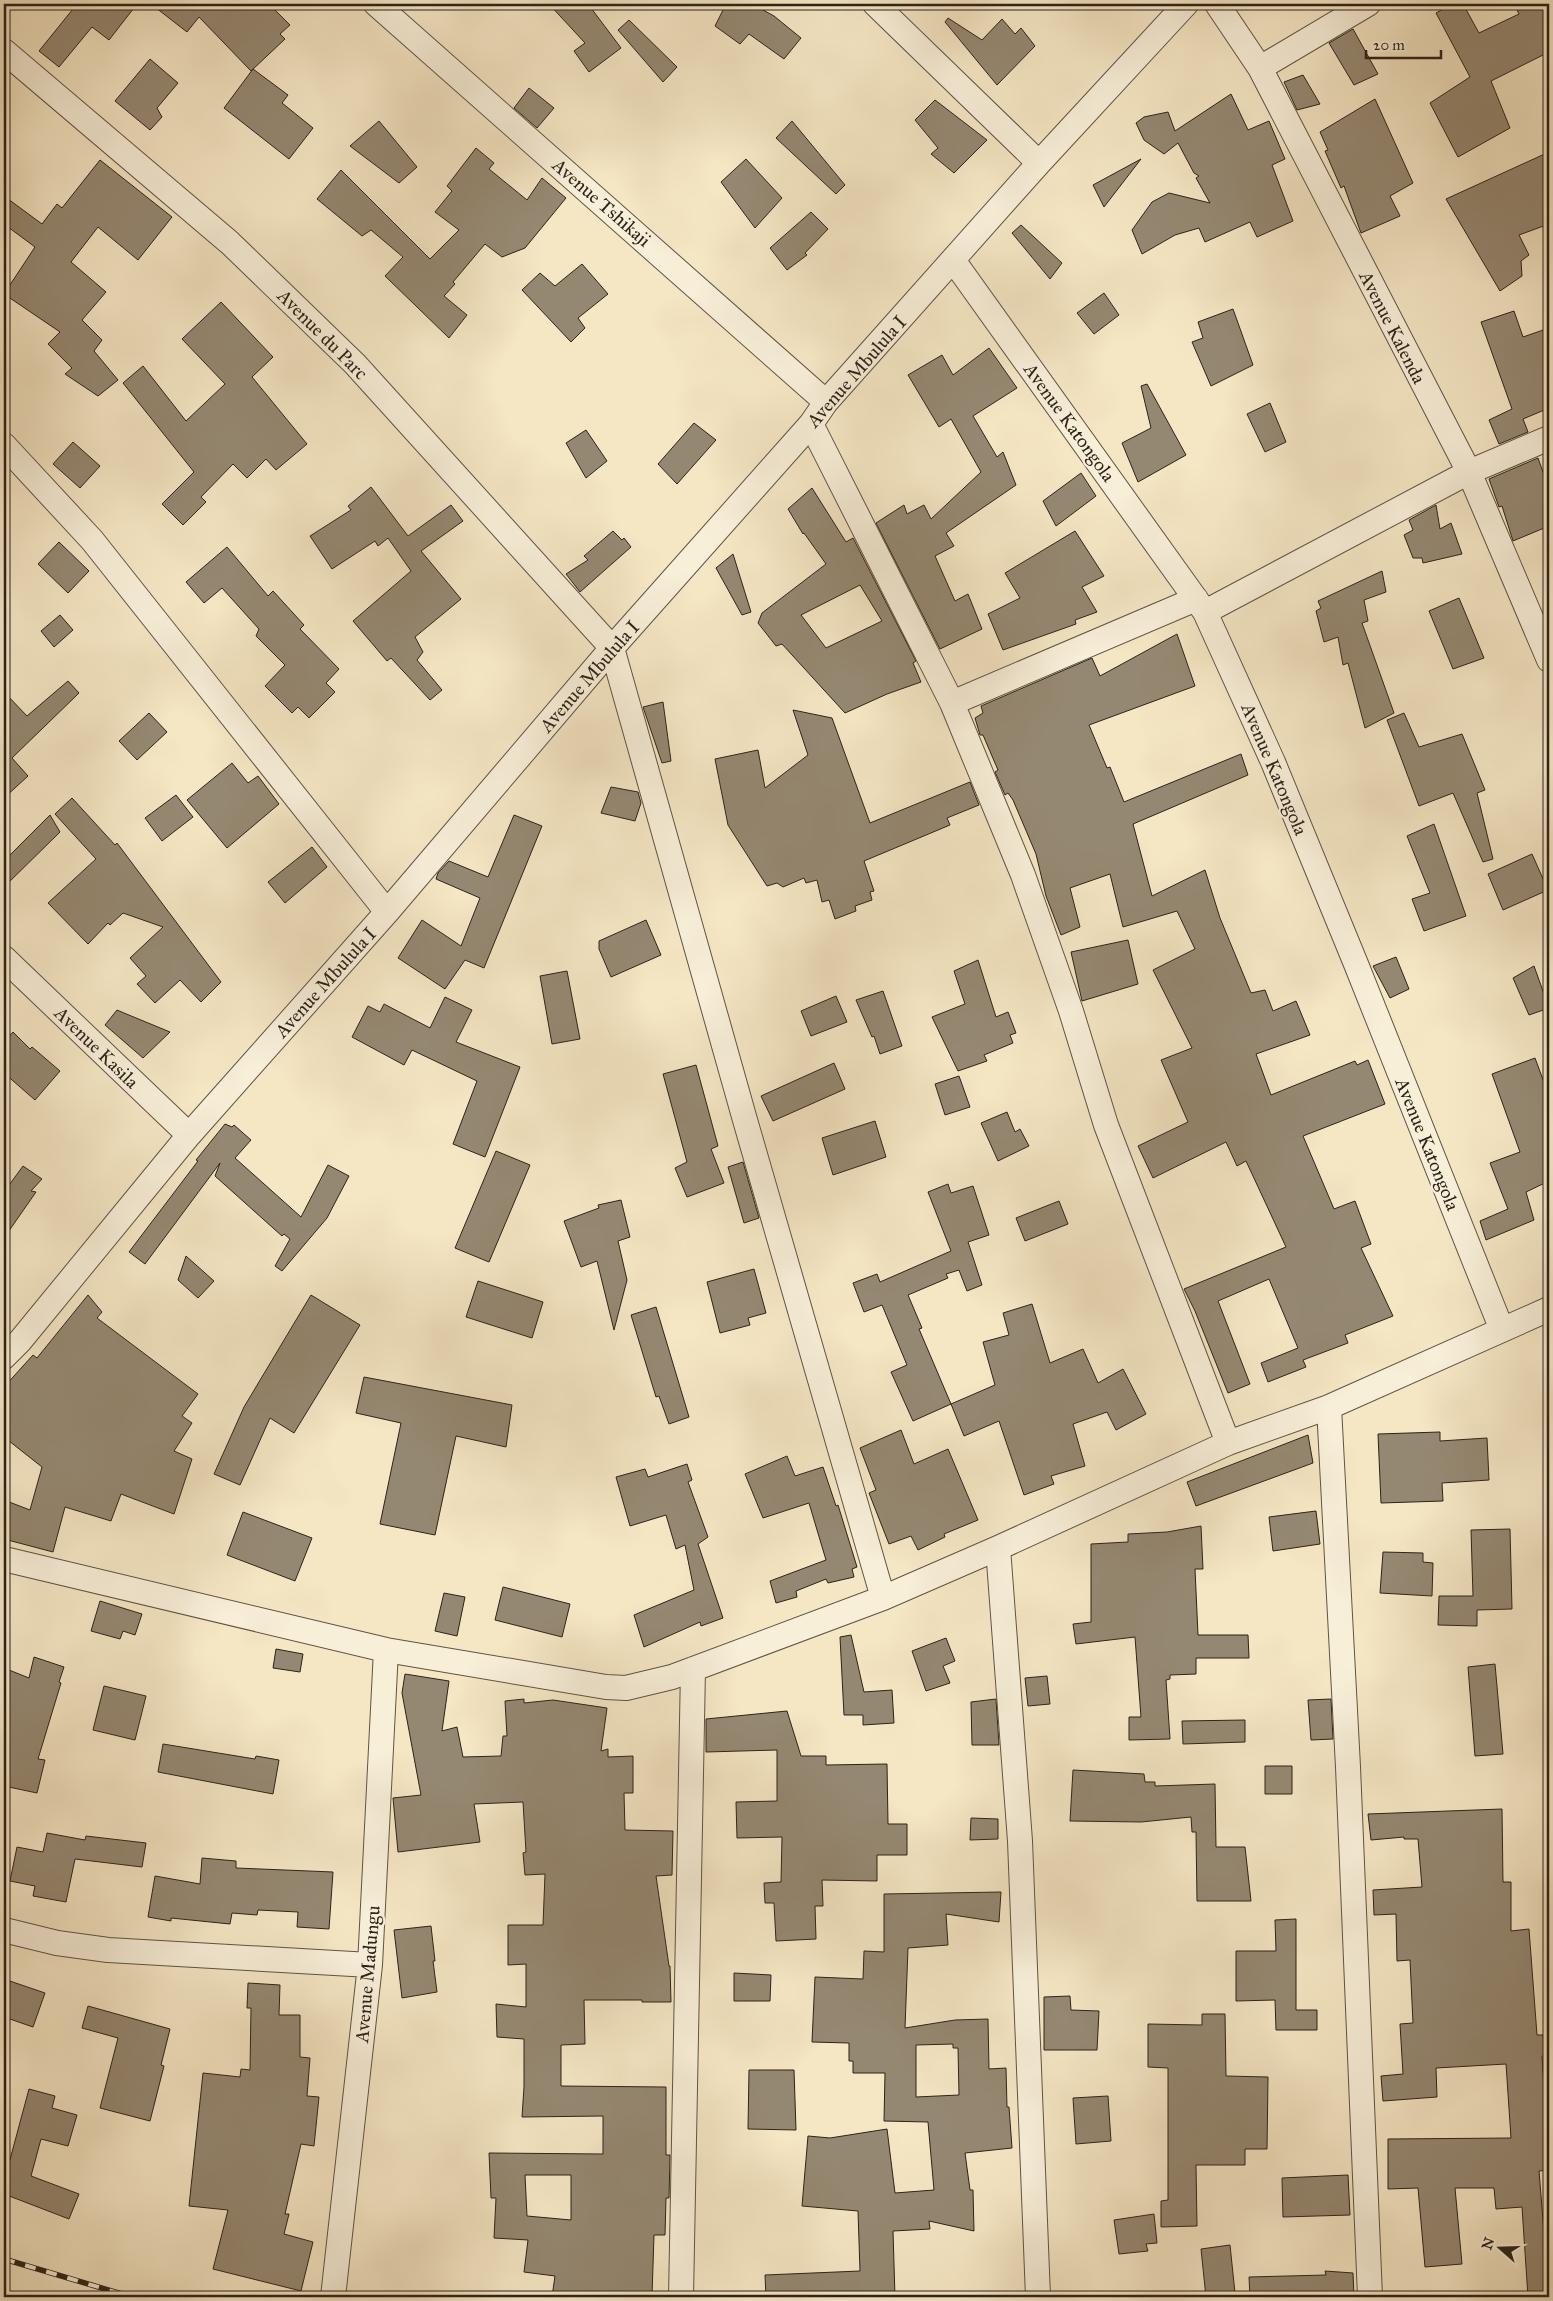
<svg xmlns="http://www.w3.org/2000/svg" width="1553" height="2301" font-family="'IM FELL Great Primer',serif">
<style>
.building{fill:#958872;stroke:#2c2319;fill-rule:evenodd}
.lines{fill:none;stroke-linecap:round;stroke-linejoin:round}
.minor-casing{stroke:#5e5444;stroke-width:26}
.minor{stroke:#f8efd9;stroke-width:24}
.rail-casing{stroke:#2c2319;stroke-width:5.5}
.rail{stroke:#f8efd9;stroke-width:4;stroke-dasharray:11;stroke-linecap:butt}
.labels{text-anchor:middle;stroke-width:4.5;stroke-linejoin:round;paint-order:stroke}
.street-label{font-size:19px;fill:#2c2319;stroke:#f8efd9}
</style>
<rect width="100%" height="100%" fill="#f5e6c4"/>
<filter id="stains"><feTurbulence type="fractalNoise" baseFrequency=".004" numOctaves="4"/><feColorMatrix values="0 0 0 0 .2 0 0 0 0 .09 0 0 0 0 .02 0 0 0 .5 -.17"/></filter>
<radialGradient id="worn" r=".72"><stop offset=".6" stop-color="#630" stop-opacity="0"/><stop offset="1" stop-color="#630" stop-opacity=".3"/></radialGradient>
<path class="building" d="M77 4H137L109 40 92 27 59 67 39 51Z
M151 4H269L290 25 280 34 285 39 251 71 199 17 187 32Z
M549 4H588L621 48 589 72 574 51 585 43Z
M726 4H752L774 16 801 38 784 59 749 34 740 44 715 26Z
M1452 4H1463L1479 33 1519 14 1514 4H1549V52L1491 81 1510 128 1458 157 1430 103 1470 77 1436 13Z
M948 18 982 40 1002 19 1015 34 1021 28 1035 46 997 85 945 22Z
M629 20 677 67 663 82 618 30Z
M1353 29 1378 74 1354 85 1329 43Z
M150 59 178 83 157 108 162 117 150 130 115 101Z
M253 69 288 95 282 103 313 128 289 159 224 108Z
M1303 75 1320 104 1297 110 1284 82Z
M529 88 554 108 537 128 514 108Z
M1231 94 1248 130 1269 121 1285 159 1272 165 1293 221 1257 237 1250 222 1205 242 1199 228 1175 235 1142 254 1132 230 1152 202 1169 193 1210 203 1196 178 1199 176 1194 173 1178 143 1164 154 1144 140 1136 123 1144 117 1168 112 1175 131Z
M1375 99 1413 183 1390 196 1400 216 1361 233 1344 186 1341 188 1325 151 1328 150 1320 132Z
M935 100 987 140 954 173 931 154 938 148 915 120Z
M379 121 417 167 399 183 350 146Z
M792 121 845 185 836 194 776 138Z
M476 148 494 163 489 169 527 200 542 178 566 198 525 248 502 257 485 244 453 282 455 284 444 296 467 315 449 338 385 276 403 257 371 230 362 236 317 199 341 170 430 259 459 230 435 212 452 191 447 186Z
M1549 152V224L1519 235 1529 255 1521 261 1522 276 1500 291 1446 199Z
M746 159 782 198 755 228 721 182Z
M1141 159 1104 207 1093 185Z
M100 160 172 217 138 260 98 227 71 262 106 292 82 320 102 340 94 351 118 380 98 396 65 374 72 368 48 344 60 332 4 294 35 247 4 224V196L42 224 57 204 62 208Z
M811 212 828 229 805 253 807 255 787 270 770 248Z
M1021 225 1062 263 1050 279 1012 233Z
M582 264 608 294 578 318 585 328 571 342 522 290 540 273 555 286Z
M1104 293 1119 315 1094 334 1077 313Z
M221 302 273 357 252 377 307 444 276 470 266 459 247 478 233 464 201 497 206 502 183 525 162 504 194 472 123 383 143 366 186 421 225 384 182 339Z
M1233 309 1253 365 1211 386 1192 342 1203 338 1198 322Z
M1514 311 1523 337 1549 328V408L1523 419 1528 432 1499 444 1489 420 1512 409 1481 322Z
M989 348 1017 388 973 416 997 457 1003 452 1016 485 946 533 954 546 935 556 955 601 968 594 982 629 940 649 876 523 904 505 907 514 924 505 931 519 981 472 951 419 939 427 908 375 942 355 953 375Z
M1147 384 1186 455 1138 482 1122 443 1151 428 1141 386Z
M1270 403 1286 442 1265 452 1247 414Z
M694 423 716 440 677 484 658 464Z
M586 430 607 461 586 478 566 443Z
M73 442 100 466 80 488 53 464Z
M1538 458 1549 489V526L1513 541 1502 506 1499 507 1489 479Z
M1081 473 1096 496 1056 526 1043 501Z
M371 487 408 536 451 505 463 521 421 551 461 599 415 637 423 652 417 660 442 690 430 700 391 658 387 661 353 621 411 571 388 538 378 546 375 541 332 569 310 536 351 510 348 506Z
M812 488 846 542 853 538 916 661 913 663 921 682 887 694 845 713 782 644 776 646 758 623 762 613 826 564 804 533 803 534 788 509ZM860 585 882 621 826 648 801 615Z
M1436 505 1440 529 1451 523 1462 554 1423 563 1422 558H1413L1404 535 1413 530 1409 520Z
M613 531 622 540 624 538 631 547 580 592 566 574 588 560 584 556Z
M1075 531 1104 576 1082 587 1097 612 1075 620 1076 624 1003 650 988 614 1020 598 1005 573Z
M59 542 89 571 68 593 38 564Z
M227 547 268 596 273 591 304 625 300 629 339 669 326 683 335 692 309 718 298 707 292 713 265 686 285 665 256 636 259 629 222 588 204 603 186 582Z
M733 554 751 612 742 615 716 568Z
M1382 571 1386 592 1364 600 1368 621 1362 623 1394 713 1365 728 1348 663 1343 665 1338 637 1324 642 1316 611 1321 608 1318 601Z
M1459 598 1484 658 1453 669 1429 611Z
M60 615 73 630 54 647 41 631Z
M1177 634 1195 686 1089 725 1107 768 1110 767 1124 802 1241 754 1248 775 1133 824 1152 896 1205 870 1220 918 1251 993 1265 990 1273 1011 1296 1001 1310 1035 1256 1054 1271 1095 1355 1061 1357 1065 1368 1060 1385 1104 1303 1136 1334 1209 1355 1201 1371 1244 1361 1248 1393 1316 1345 1335 1348 1343 1303 1360 1306 1367 1268 1382 1261 1363 1298 1348 1269 1279 1218 1301 1250 1384 1228 1393 1195 1311 1184 1289 1286 1247 1246 1161 1237 1166 1226 1142 1153 1178 1138 1146 1188 1122 1161 1060 1192 1048 1153 970 1195 949 1177 911 1123 927 1110 874 1070 888 1080 927 1061 935 1046 896 1036 854 1013 800 1008 793 1005 795 995 772 998 770 983 735H980L975 718 983 713 981 706 1092 658 1100 676Z
M68 681 79 693 12 758 28 776 4 798V692L27 716Z
M663 702 671 761 662 763 643 707Z
M793 710 832 718 870 823 970 782 979 805 947 818 950 825 864 861 874 891 870 892 872 900 855 906 856 911 835 919 829 900 822 902 817 880 806 883 804 878 783 887 777 883 767 886 728 825 715 759 758 750 765 788 808 755Z
M149 713 167 732 137 760 119 741Z
M1404 713 1419 747 1462 734 1485 790 1477 793 1493 859 1483 862 1453 793 1419 806 1387 720Z
M232 763 248 783 258 776 279 804 227 848 187 800Z
M611 787 638 792 641 803 635 821 601 813Z
M176 795 193 817 162 841 145 818Z
M72 798 115 845 117 843 221 982 201 1002 180 980 155 1003 137 984 146 976 130 958 163 927 123 913 110 925 108 923 88 944 48 903 96 859 55 814Z
M50 815 60 832 4 887V861Z
M514 815 542 826 484 968 465 960 445 989 398 958 422 920 461 946 480 898 436 879 438 873 449 861 488 877Z
M1434 824 1466 916 1424 931 1412 899 1430 893 1407 836Z
M312 847 327 867 285 903 268 882Z
M1532 854 1548 890 1503 910 1488 874Z
M646 920 661 955 611 977 599 949V941Z
M1128 940 1138 984 1082 1001 1071 952Z
M1396 957 1409 989 1390 998 1373 966Z
M978 960 996 1017 1008 1012 1016 1033 1010 1035 1013 1043 984 1055 987 1061 958 1071 932 1017 965 1004 954 971Z
M1534 966 1549 1008 1529 1015 1513 978Z
M567 971 580 1039 552 1044 540 976Z
M883 991 902 1046 880 1054 874 1036 872 1037 856 1000Z
M836 996 847 1022 811 1036 801 1011Z
M445 997 472 1010 456 1042 520 1067 485 1157 453 1144 477 1081 412 1050 404 1065 352 1037 368 1006 380 1012 384 1004 430 1028Z
M117 1010 124 1013 170 1032 143 1058 105 1025Z
M13 1032 30 1049 32 1047 60 1071 35 1100 4 1073V1043Z
M1535 1058 1549 1096V1181L1526 1192 1534 1220 1486 1240 1480 1221 1508 1209 1490 1163 1520 1152 1492 1074Z
M834 1063 845 1089 773 1121 761 1096Z
M696 1065 718 1146 711 1149 724 1183 687 1197 675 1168 687 1162 663 1074Z
M959 1076 970 1107 945 1115 935 1084Z
M1007 1112 1015 1132 1020 1129 1029 1146 998 1161 981 1123Z
M875 1121 886 1157 833 1175 822 1138Z
M225 1124 232 1127 234 1125 251 1140 235 1158 301 1217 328 1165 349 1176 327 1218 282 1271 275 1266 290 1239 284 1234 282 1236 215 1176 220 1163 145 1264 129 1252 198 1161 196 1160Z
M496 1151 530 1165 489 1262 455 1248Z
M743 1162 759 1218 744 1223 728 1167Z
M23 1166 42 1179 31 1191 36 1192 4 1238V1192Z
M948 1184 951 1193 973 1186 989 1235 968 1242 982 1285 967 1291 959 1270 946 1274 948 1278 908 1295 922 1328 919 1329 951 1404 913 1421 891 1372 907 1365 882 1305 864 1312 853 1283 877 1274 880 1282 951 1251 928 1192Z
M621 1200 630 1237 618 1241 627 1280 614 1330 597 1261 581 1267 564 1221 599 1208 598 1205Z
M1059 1201 1068 1224 1025 1241 1016 1218Z
M186 1256 214 1281 198 1298 178 1280Z
M754 1269 766 1313 748 1318 750 1325 720 1333 707 1282Z
M478 1281 543 1302 532 1338 466 1317Z
M88 1295 102 1312 97 1318 198 1394 182 1416 192 1423 174 1451 192 1459 174 1514 121 1494 111 1521 65 1507 53 1552 4 1539V1500L30 1510 42 1467 4 1437V1387L33 1355 37 1358Z
M311 1295 360 1325 294 1433 270 1418 240 1485 214 1474 244 1407Z
M1032 1304 1050 1363 1083 1349 1098 1383 1123 1369 1146 1414 1116 1430 1107 1412 1073 1424 1085 1466 1051 1476 1054 1484 1024 1495 999 1421 964 1436 951 1404 995 1385 983 1342 1009 1335 1003 1313Z
M656 1307 689 1417 669 1424 659 1396 656 1397 631 1315Z
M364 1377 512 1405 506 1447 456 1436 435 1535 380 1524 401 1423 356 1413Z
M901 1430 914 1464 948 1449 978 1520 944 1534 945 1537 918 1550 911 1536 889 1544 869 1493 876 1490 860 1448Z
M1440 1432V1441L1487 1438 1489 1480 1442 1483 1443 1501 1381 1503 1378 1434Z
M1308 1435 1313 1463 1196 1506 1187 1482Z
M787 1456 795 1476 823 1467 836 1506 838 1505 857 1567 852 1569 854 1577 828 1583 826 1579 796 1591 797 1597 776 1603 770 1581 826 1560 809 1503 763 1518 745 1474Z
M687 1464 692 1480 688 1482 708 1537 698 1544 723 1618 701 1626 700 1622 644 1647 634 1615 694 1590 685 1545 676 1549 666 1515 630 1526 616 1477 645 1469 648 1477Z
M1316 1511 1320 1544 1273 1551 1269 1517Z
M243 1512 312 1538 295 1581 227 1555Z
M1201 1526 1203 1569H1195L1198 1635H1248L1249 1658H1196V1674L1170 1675V1679L1166 1680 1170 1739 1129 1740V1717H1141L1135 1637 1076 1644 1073 1624 1091 1622V1544L1128 1542V1534L1167 1532Z
M1510 1529 1512 1609 1477 1610V1626L1438 1625 1439 1596H1473L1471 1530Z
M1383 1552 1423 1553V1562L1433 1563 1432 1596 1380 1593Z
M503 1587 570 1604 562 1637 495 1620Z
M444 1593 465 1597 457 1636 435 1631Z
M100 1601 142 1614 135 1635 123 1631 120 1639 91 1631Z
M851 1635 864 1692 892 1690 894 1723 863 1725V1715H844L840 1637Z
M946 1638 955 1661 943 1666 950 1683 926 1691 912 1651Z
M276 1649 303 1654 300 1672 273 1668Z
M34 1657 64 1667 59 1682 61 1683 38 1759 45 1760 37 1793 4 1786V1668L29 1678Z
M1495 1664 1503 1754 1475 1756 1468 1667Z
M405 1674 449 1681 442 1731 457 1727 463 1757 501 1756 503 1736H507L505 1701 524 1699V1703L553 1700 607 1708 601 1751 608 1749V1757L633 1756V1793H624L625 1830 673 1831 672 1875 656 1876 669 1966H670L671 2002H642V2000H584L585 2044 561 2045V2086L666 2087V2155H670L669 2198H666L665 2235H654L652 2296 552 2297 555 2276 524 2272 528 2240 494 2238 496 2198H491L489 2153 603 2154V2116L522 2117 524 2087V2039L497 2037 496 2004 526 2007V1964L508 1965V1925H543L545 1874 525 1875 523 1853 526 1852 523 1802 474 1804 480 1842 398 1852 393 1798 421 1795 402 1693ZM525 2175H571V2220L527 2216Z
M1047 1676 1050 1704 1028 1706 1025 1678Z
M104 1686 146 1696 135 1740 93 1730Z
M996 1699 999 1745H972L971 1702Z
M1331 1699 1333 1739 1311 1740 1308 1700Z
M787 1711 801 1756H826V1765L887 1764 888 1824H907V1855H877V1881L822 1880 823 1906H815L816 1939 776 1941 774 1903H765L764 1883 781 1882 782 1837 737 1838 736 1802 777 1801V1750L706 1752V1719Z
M1245 1720V1742L1183 1744 1182 1721Z
M163 1744 255 1759 256 1756 279 1760 273 1794 158 1772Z
M1265 1766H1292V1794H1265Z
M1073 1770 1144 1774 1145 1782H1155V1786L1215 1784 1216 1847H1245L1251 1901H1197L1196 1832H1192L1191 1817 1141 1822 1070 1821Z
M1502 1809 1503 1882H1511V1931L1529 1929 1537 2035H1543L1545 2056H1542L1549 2170 1539 2171 1549 2295 1528 2297 1522 2207 1496 2209 1494 2188H1455L1462 2264 1425 2267 1418 2188 1388 2189V2139L1511 2138 1506 2064 1436 2068 1437 2097 1383 2101 1381 2076 1403 2074 1400 2024 1413 2023 1410 1960 1397 1961 1396 1914 1374 1915 1373 1890 1422 1887 1418 1839H1404V1837L1371 1840 1368 1814Z
M971 1818 998 1819V1839L970 1840Z
M47 1833 85 1840 86 1836 146 1843 142 1867 75 1859 66 1902 33 1896 35 1886 10 1881 17 1847 43 1852Z
M202 1858 236 1861V1868L333 1872 329 1929 297 1927 298 1912 258 1910 257 1915 232 1913 230 1924 171 1918V1921L148 1917 155 1876 200 1884Z
M1001 1892 999 1922 946 1914 948 1945 908 1948 905 2028 955 2020 988 2019 989 2069 1006 2068 1007 2107H1009L1012 2148 965 2153 970 2190H973L974 2231 929 2221 930 2229 893 2231 895 2297H766L765 2275 860 2271 858 2211 802 2206 808 2136 830 2138 887 2129 895 2193 934 2190 928 2122 884 2121 885 2073H853V2061H849V2043L812 2042 815 1977 863 1979 864 1951 884 1952V1894ZM953 2044V2048H958L959 2095 916 2097V2045Z
M1296 1919V2010H1317V2030H1276L1275 2000 1236 2001V1951H1276L1275 1920Z
M431 1926 435 1961H433L437 1992 402 1998 394 1930Z
M734 1973 771 1975 770 2001H734Z
M4 1979 45 1993 33 2027 4 2017Z
M248 1983 280 1985 279 2015H300V2057L310 2058 307 2096 319 2097 314 2146 301 2144 285 2214H289L284 2234 313 2242 301 2291 213 2269 228 2210 189 2206 203 2073 240 2077 241 2069 250 2070 251 2008H247Z
M1070 1996 1071 2010 1099 2011 1097 2050H1044V1997Z
M88 2006 170 2029 161 2065 164 2066 150 2121 100 2108 118 2038 82 2028Z
M1202 2014H1225L1226 2076 1268 2077 1267 2149H1245V2165H1196L1197 2226 1161 2227V2201L1168 2200V2068L1148 2067V2024L1202 2025Z
M749 2070H794L796 2130 748 2129Z
M29 2089 55 2096 52 2108 77 2115 68 2146 41 2139 31 2176 79 2194 69 2219 4 2194V2165L8 2167Z
M1108 2096 1111 2141 1076 2144 1073 2098Z
M1348 2175 1350 2215 1283 2217 1282 2178Z
M1154 2214 1157 2243 1146 2244 1148 2251 1119 2254 1114 2220Z
M1230 2245 1235 2293 1206 2297 1201 2249Z
M1325 2271 1353 2273 1354 2297H1250L1249 2277 1326 2275Z"/>
<g class="lines">
<g class="minor-casing">
<path id="minor" d="M376 4 826 402
M875 4 1039 163
M1217 4 1260 68 1469 472 1549 660
M4 51 230 243 355 364 612 648 745 1120 883 1598
M1260 68 1368 4
M953 260 1205 612 1273 762 1356 964 1502 1330
M811 424 952 703 1023 875 1071 1011 1106 1125 1228 1443
M4 445 92 540 387 912
M1205 612 1469 472 1549 438
M952 703 1196 599
M4 958 189 1135
M4 1357 20 1341 189 1135 387 912 612 648 811 424 826 402 1039 163 1186 4
M1329 1407 1348 1767 1370 2297
M998 1548 1020 1841 1038 2297
M4 1559 386 1650 606 1687 626 1688 672 1677 883 1598 998 1548 1228 1443 1329 1407 1549 1309
M4 1930 57 1943 108 1950 370 1965
M333 2297 370 1965 386 1650
M681 2297 693 1669"/>
</g>
<use href="#minor" class="minor"/>
<g class="rail-casing">
<path id="rail" d="M4 2259 132 2297"/>
</g>
<use href="#rail" class="rail"/>
</g>
<g class="labels">
<g class="street-label">
<text transform="translate(602 202) rotate(41)" y="7">Avenue Tshikaji</text>
<text transform="translate(1393 327) rotate(63)" y="7">Avenue Kalenda</text>
<text transform="translate(323 334) rotate(45)" y="7">Avenue du Parc</text>
<text transform="translate(856 371) rotate(-49)" y="7">Avenue Mbulula I</text>
<text transform="translate(1070 422) rotate(54)" y="7">Avenue Katongola</text>
<text transform="translate(589 676) rotate(-49)" y="7">Avenue Mbulula I</text>
<text transform="translate(1275 769) rotate(67)" y="7">Avenue Katongola</text>
<text transform="translate(325 982) rotate(-48)" y="7">Avenue Mbulula I</text>
<text transform="translate(97 1047) rotate(44)" y="7">Avenue Kasila</text>
<text transform="translate(1428 1144) rotate(68)" y="7">Avenue Katongola</text>
<text transform="translate(367 1974) rotate(-85)" y="7">Avenue Madungu</text>
</g>
</g>
<rect width="1553" height="2301" fill="none" stroke="#f5e6c4" stroke-width="20"/>
<rect x="5" y="5" width="1543" height="2291" fill="none" stroke="#2c2319" stroke-width="2.5"/>
<rect x="10" y="10" width="1533" height="2281" fill="none" stroke="#2c2319"/>
<g transform="translate(1500 2248) rotate(290)" stroke="#f8efd9" stroke-width="4" paint-order="stroke">
<path d="M0-4L9 19L0 12L-9 19Z" fill="#2c2319"/>
<text y="-8" font-size="14" font-weight="bold" text-anchor="middle" fill="#2c2319">N</text>
</g>
<path d="M1366 50v8h75v-8" fill="none" stroke="#2c2319" stroke-width="2.5"/>
<text x="1373" y="50" font-size="15" fill="#2c2319" stroke="#f8efd9" stroke-width="4" paint-order="stroke">20 m</text>
<rect width="100%" height="100%" filter="url(#stains)"/>
<rect width="100%" height="100%" fill="url(#worn)"/>
</svg>
